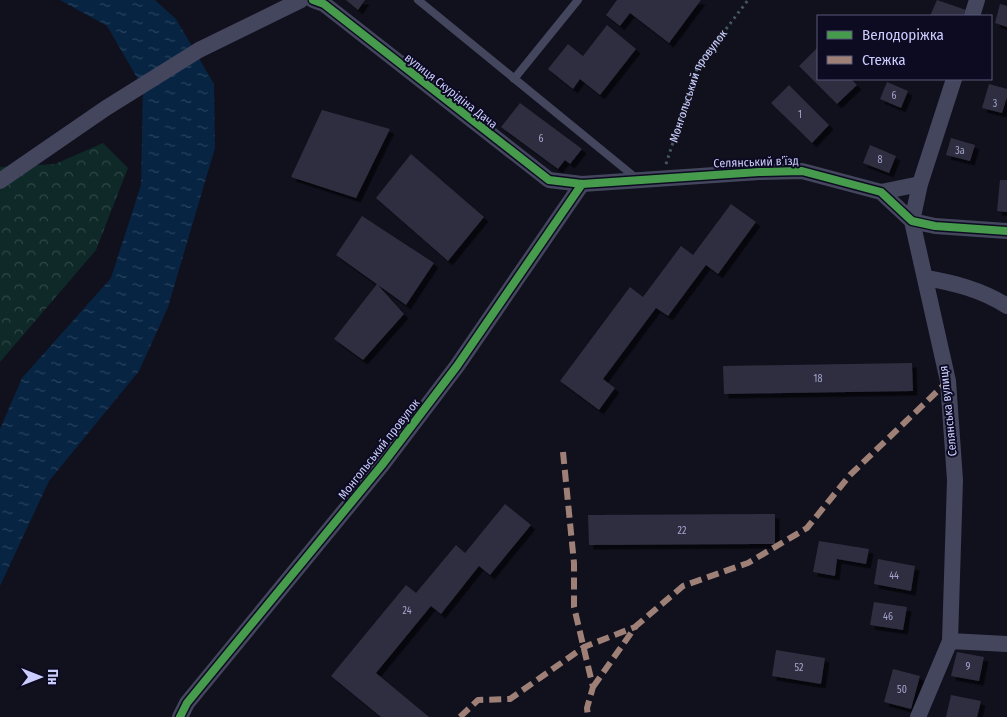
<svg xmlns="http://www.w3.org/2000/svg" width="1007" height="717" font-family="'Fira Sans Condensed',sans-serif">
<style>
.forest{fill:url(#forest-crowns)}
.water{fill:url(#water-ripples)}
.building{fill:#2e2e3f;filter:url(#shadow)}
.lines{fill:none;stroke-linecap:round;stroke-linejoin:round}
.path{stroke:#435763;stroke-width:3;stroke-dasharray:2.5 4;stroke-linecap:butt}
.lane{stroke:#44465e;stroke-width:8}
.street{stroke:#44465e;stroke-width:16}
.quiet{stroke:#9e8076;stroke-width:6;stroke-dasharray:12 6;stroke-linecap:butt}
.cycleway-casing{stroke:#0c0b22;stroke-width:11}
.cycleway{stroke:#469c4c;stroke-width:8}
.labels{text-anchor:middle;stroke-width:4;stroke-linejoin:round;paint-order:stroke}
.number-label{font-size:10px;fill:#a4a5cf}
.street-label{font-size:12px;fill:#cccdff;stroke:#0c0b22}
</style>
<defs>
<pattern id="forest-crowns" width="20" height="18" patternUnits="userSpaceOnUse" patternTransform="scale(1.25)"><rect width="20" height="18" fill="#0e2927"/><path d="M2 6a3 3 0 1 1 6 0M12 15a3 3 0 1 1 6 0" fill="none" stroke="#304747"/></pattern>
<pattern id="water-ripples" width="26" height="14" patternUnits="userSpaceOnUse" patternTransform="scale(1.25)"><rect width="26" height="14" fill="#072442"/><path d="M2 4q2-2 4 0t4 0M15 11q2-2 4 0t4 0" fill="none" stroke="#2a435e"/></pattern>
<filter id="shadow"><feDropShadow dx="4.5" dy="4.5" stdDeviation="0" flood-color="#0009"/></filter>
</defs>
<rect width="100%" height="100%" fill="#11101d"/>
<path class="forest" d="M103 143 128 168 96 250 0 362V167L55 164Z"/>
<path class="water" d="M60 0H155L176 19 214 84 215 148 168 307 139 371 49 481 0 586V429L22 378 111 278 141 185 143 88 107 26Z"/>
<path class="building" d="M346 0H365L358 10Z
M617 0H701L669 43 630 13 620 26 606 15Z
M937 0 966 10 963 16H930Z
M1000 4 1007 6V27L995 23Z
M607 25 636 49 600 95 580 79 573 89 548 69 568 44 583 56Z
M818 47V79H851L857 85 837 104 799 66Z
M887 82 908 91 901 108 880 99Z
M989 84 1007 89V97L1002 113 982 108Z
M789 85 829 125 812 143 771 103Z
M520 103 582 149 570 164 565 160 558 169 501 127Z
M322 110 390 129 356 198 291 177Z
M951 138 975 145 970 161 946 155Z
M870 145 896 156 889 173 863 163Z
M411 154 484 217 448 261 376 198Z
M1000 180H1007V212L997 211Z
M731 204 756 222 718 274 706 265 668 316 656 308 603 379 615 388 599 410 560 381 630 287 643 297 681 246 693 255Z
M362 216 434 263 406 305 336 255Z
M377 284 404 314 363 360 334 339Z
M912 363 913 391 724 394 723 366Z
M505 504 531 525 490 575 479 566 441 614 431 606 376 673 429 717H381L331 676 406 585 416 593 456 545 465 553Z
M775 514V544L589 545 588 515Z
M819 541 869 549 866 564 837 559 835 576 813 572Z
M878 559 915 566 911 591 874 584Z
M874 602 907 607 903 630 870 625Z
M776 650 825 658 821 684 772 676Z
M957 652 984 657 979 681 951 676Z
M893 669 920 676 911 709 884 702Z
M951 695 981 701 977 717H946Z"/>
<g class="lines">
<path class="path" id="s1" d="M666 164 698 66 748 0"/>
<path class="lane" d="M418 0 636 178
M514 79 578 0"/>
<path class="street" d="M313 0 324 4 549 180 582 184 759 172 802 171 881 192 912 221 935 226 1007 231
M972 16 977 0
M0 181 106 108 199 50 301 0
M881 192 920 184
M926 278C955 283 982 290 1007 306
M950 641 1007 644
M180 717 187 703 382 465 457 366 582 184
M918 717 950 641 955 480 948 381 912 221 920 184 954 79"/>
<path class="quiet" d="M563 452 574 563V607L593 687 587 708 588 717
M593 687 636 626 683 586 748 563 807 528 850 475 948 381
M460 717 478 700 510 699 584 647 635 627"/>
<g class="cycleway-casing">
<path id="cycleway" d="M313 0 324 4 549 180 582 184 759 172 802 171 881 192 912 221 935 226 1007 231
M180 717 187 703 382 465 457 366 582 184"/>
</g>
<use href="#cycleway" class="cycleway"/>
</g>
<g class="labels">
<g class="number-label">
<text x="894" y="99">6</text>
<text x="995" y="107">3</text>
<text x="800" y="118">1</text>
<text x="541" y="142">6</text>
<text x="960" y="154">3а</text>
<text x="880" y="163">8</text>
<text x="818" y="382">18</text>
<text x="682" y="534">22</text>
<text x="894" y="579">44</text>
<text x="407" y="614">24</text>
<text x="888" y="620">46</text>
<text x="968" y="670">9</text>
<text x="799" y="671">52</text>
<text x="902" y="693">50</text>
</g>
<g class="street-label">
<text dy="4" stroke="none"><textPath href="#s1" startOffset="85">Монгольський провулок</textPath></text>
<text transform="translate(451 91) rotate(38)" y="4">вулиця Скурідіна Дача</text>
<text transform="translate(756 162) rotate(-2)" y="4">Селянський вʼїзд</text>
<text transform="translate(948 411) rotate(-96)" y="4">Селянська вулиця</text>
<text transform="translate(379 449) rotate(-52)" y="4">Монгольський провулок</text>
</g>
</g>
<rect x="817" y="15" width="175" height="65" fill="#0c0b22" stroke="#59597a"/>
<rect x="827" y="31" width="25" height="8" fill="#469c4c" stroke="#59597a"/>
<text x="862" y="40" font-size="15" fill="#cccdff">Велодоріжка</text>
<rect x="827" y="56" width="25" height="8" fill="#9e8076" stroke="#59597a"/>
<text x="862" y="65" font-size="15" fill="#cccdff">Стежка</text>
<g transform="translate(40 677) rotate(90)" stroke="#0c0b22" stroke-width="4" paint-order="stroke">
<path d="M0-4L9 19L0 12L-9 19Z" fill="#cccdff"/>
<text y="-8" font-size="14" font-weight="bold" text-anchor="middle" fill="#cccdff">Пн</text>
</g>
</svg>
